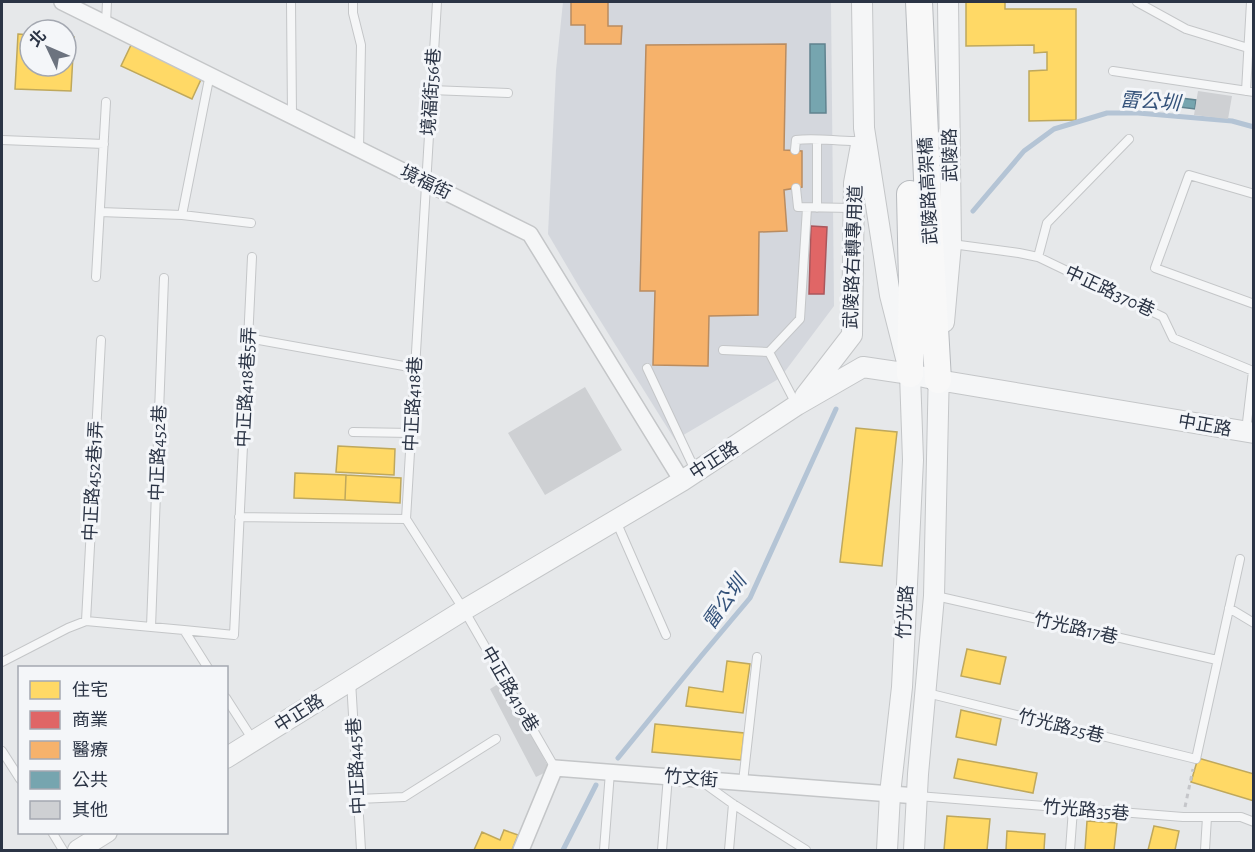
<svg xmlns="http://www.w3.org/2000/svg" width="1255" height="852" font-family="'Alegreya Sans','Noto Sans TC',sans-serif">
<style>
.built{fill:#d4d7dd}
.homes{fill:#ffd966;stroke:#bfa85c;stroke-width:1.5}
.shops{fill:#e06666;stroke:#aa575c;stroke-width:1.5}
.health{fill:#f6b26b;stroke:#b98c60;stroke-width:1.5}
.public{fill:#76a5af;stroke:#60838f;stroke-width:1.5}
.lines{fill:none;stroke-linecap:round;stroke-linejoin:round}
.stream{stroke:#b4c4d5;stroke-width:5}
.building{fill:#ced0d3}
.service-casing{stroke:#c4c6c8;stroke-width:10}
.minor-casing{stroke:#c4c6c8;stroke-width:18}
.tertiary-casing{stroke:#c4c6c8;stroke-width:22}
.trunk-casing{stroke:#b8bbbf;stroke-width:28}
.path{stroke:#c5c6ca;stroke-width:3;stroke-dasharray:4.5 4.5;stroke-linecap:butt}
.service{stroke:#f5f6f7;stroke-width:8}
.minor{stroke:#f5f6f7;stroke-width:15}
.tertiary{stroke:#f5f6f7;stroke-width:20}
.trunk{stroke:#f8f8f8;stroke-width:26}
.labels{text-anchor:middle;stroke-width:6;stroke-linejoin:round;paint-order:stroke}
.street-label{font-size:18px;fill:#2b3445;stroke:#f4f6f9}
.water-label{font-size:20px;font-style:italic;fill:#34527a;stroke:#f4f6f9}
</style>
<rect width="100%" height="100%" fill="#e6e8ea"/>
<path class="built" d="M563 2H831L834 306 780 378 675 440 581 290 548 234 556 70Z"/>
<path class="homes" d="M966 2H1005V9H1076V120L1029 121V71L1047 70V52L1034 53V45L966 46Z
M18 34 30 35V66H66V37H74L71 91 15 89Z
M132 43 203 75 192 99 121 66Z
M856 428 897 432 882 566 840 562Z
M338 446 395 449 394 475 336 472Z
M295 473 346 475 345 500 294 498Z
M346 475 401 478 400 503 345 500Z
M967 649 1006 657 1000 684 961 676Z
M727 661 750 664 743 713 686 706 689 687 723 692Z
M961 710 1001 719 996 745 956 737Z
M655 724 744 733 741 760 652 752Z
M1198 758 1254 774V801L1191 782Z
M958 759 1037 773 1033 793 954 778Z
M947 816 990 819 987 850H944Z
M1087 821 1117 823 1114 850H1085Z
M1154 826 1179 831 1175 850H1148Z
M504 830 518 835 512 850H474L482 832 500 840Z
M1007 831 1045 834 1044 850H1006Z"/>
<path class="shops" d="M811 226 827 227 824 294H809Z"/>
<path class="health" d="M571 2H608V26H622L621 44H585V25H571Z
M786 44 784 150 802 151V187L784 190 787 231 759 232 758 315 709 316 708 366 653 365 655 291H640L646 45Z"/>
<path class="public" d="M810 44H825L826 113H810Z
M1173 97 1196 100 1195 109 1172 106Z"/>
<g class="lines">
<path class="stream" d="M973 211 1024 151 1054 129 1107 113H1138L1232 121 1254 127
M618 758 702 655 750 598 836 409
M563 850 596 785"/>
</g>
<path class="building" d="M1198 91 1232 96 1228 119 1194 115Z
M585 387 622 450 545 495 508 433Z
M503 681 550 770 536 777 490 689Z"/>
<g class="lines">
<g class="service-casing">
<path id="service" d="M291 2 292 116
M353 2V13L361 45 359 149
M437 2 406 519 464 610 555 768
M1137 2 1186 29 1248 48
M106 23 107 2
M1113 71 1254 92
M431 90 508 93
M1246 91 1251 2
M2 140 104 144
M795 150 796 140C817 137 839 142 860 141
M796 188 798 207 852 208
M1254 194 1189 175 1155 268 1254 304
M817 208V140
M100 212 182 215 251 223
M182 215 210 74
M952 244 1019 253 1038 257 1163 317 1173 338 1253 371 1246 431
M1038 257 1047 223 1129 139
M96 277 106 102
M248 338 415 368
M723 350 769 352
M647 368 695 470
M796 404 769 352 800 319 807 208
M353 432 411 433
M239 517 406 519
M616 521 666 635
M936 596 1217 660
M1229 608 1254 623
M86 621 101 340
M151 627 164 278
M184 630 234 635 252 257
M2 662 68 628 86 621 184 630 208 668
M351 681 361 850
M927 693 1196 759 1240 559
M226 698 253 740
M2 751 20 779
M701 781 733 804 806 850
M743 782 757 657
M918 796 1183 817H1241L1254 822
M358 799 404 797 496 739
M52 832 63 850
M604 850 610 772
M662 850 668 776
M729 850 733 804
M1070 850 1073 809
M1205 850 1207 817"/>
</g>
<g class="minor-casing">
<path id="minor" d="M62 2 530 234 682 481
M521 850 555 768 917 796"/>
</g>
<g class="tertiary-casing">
<path id="tertiary" d="M862 2 864 128 890 295 910 374 913 460 902 687 890 794 887 850
M944 322 951 244 948 2
M805 396 852 335 854 183 861 145
M226 758 464 610 682 481 797 405 863 367 910 374 938 380 1254 433
M78 850 107 832
M914 850 918 774 934 596 939 367"/>
</g>
<g class="trunk-casing">
<path id="trunk" d="M919 2 929 222 938 380
M910 374 912 283 910 194"/>
</g>
<path class="path" d="M1185 807 1193 769"/>
<use href="#service" class="service"/>
<use href="#minor" class="minor"/>
<use href="#tertiary" class="tertiary"/>
<use href="#trunk" class="trunk"/>
</g>
<g class="labels">
<g class="street-label">
<text transform="translate(431 92) rotate(-86)" y="6">境福街56巷</text>
<text transform="translate(950 155) rotate(-91)" y="6">武陵路</text>
<text transform="translate(426 182) rotate(26)" y="6">境福街</text>
<text transform="translate(928 191) rotate(-93)" y="6">武陵路高架橋</text>
<text transform="translate(853 257) rotate(-88)" y="6">武陵路右轉專用道</text>
<text transform="translate(1110 291) rotate(25)" y="6">中正路370巷</text>
<text transform="translate(246 387) rotate(-87)" y="6">中正路418巷5弄</text>
<text transform="translate(413 404) rotate(-87)" y="6">中正路418巷</text>
<text transform="translate(1205 425) rotate(10)" y="6">中正路</text>
<text transform="translate(158 453) rotate(-88)" y="6">中正路452巷</text>
<text transform="translate(714 460) rotate(-33)" y="6">中正路</text>
<text transform="translate(93 481) rotate(-87)" y="6">中正路452巷1弄</text>
<text transform="translate(905 612) rotate(-87)" y="6">竹光路</text>
<text transform="translate(1076 628) rotate(13)" y="6">竹光路17巷</text>
<text transform="translate(510 689) rotate(60)" y="6">中正路419巷</text>
<text transform="translate(299 713) rotate(-32)" y="6">中正路</text>
<text transform="translate(1061 726) rotate(14)" y="6">竹光路25巷</text>
<text transform="translate(356 766) rotate(-93)" y="6">中正路445巷</text>
<text transform="translate(691 778) rotate(5)" y="6">竹文街</text>
<text transform="translate(1086 810) rotate(5)" y="6">竹光路35巷</text>
</g>
<g class="water-label">
<text transform="translate(1150 101) rotate(4)" y="7">雷公圳</text>
<text transform="translate(724 602) rotate(-55)" y="7">雷公圳</text>
</g>
</g>
<rect width="1255" height="852" fill="none" stroke="#2b3445" stroke-width="6"/>
<rect x="18" y="666" width="210" height="168" fill="#f4f6f9" stroke="#a4a8b1" stroke-width="1.5"/>
<rect x="30" y="681" width="30" height="18" fill="#ffd966" stroke="#a4a8b1" stroke-width="1.5"/>
<text x="72" y="696" font-size="18" fill="#2b3445">住宅</text>
<rect x="30" y="711" width="30" height="18" fill="#e06666" stroke="#a4a8b1" stroke-width="1.5"/>
<text x="72" y="726" font-size="18" fill="#2b3445">商業</text>
<rect x="30" y="741" width="30" height="18" fill="#f6b26b" stroke="#a4a8b1" stroke-width="1.5"/>
<text x="72" y="756" font-size="18" fill="#2b3445">醫療</text>
<rect x="30" y="771" width="30" height="18" fill="#76a5af" stroke="#a4a8b1" stroke-width="1.5"/>
<text x="72" y="786" font-size="18" fill="#2b3445">公共</text>
<rect x="30" y="801" width="30" height="18" fill="#ced0d3" stroke="#a4a8b1" stroke-width="1.5"/>
<text x="72" y="816" font-size="18" fill="#2b3445">其他</text>
<g transform="translate(48 48) rotate(314)"><circle r="28" fill="#f4f6f9" stroke="#a4a8b1" stroke-width="1.5"/>
<path d="M0-4.5L10 22L0 15L-10 22Z" fill="#6c737f"/>
<text y="-9" font-size="16" font-weight="bold" text-anchor="middle" fill="#2b3445">北</text>
</g>
</svg>
